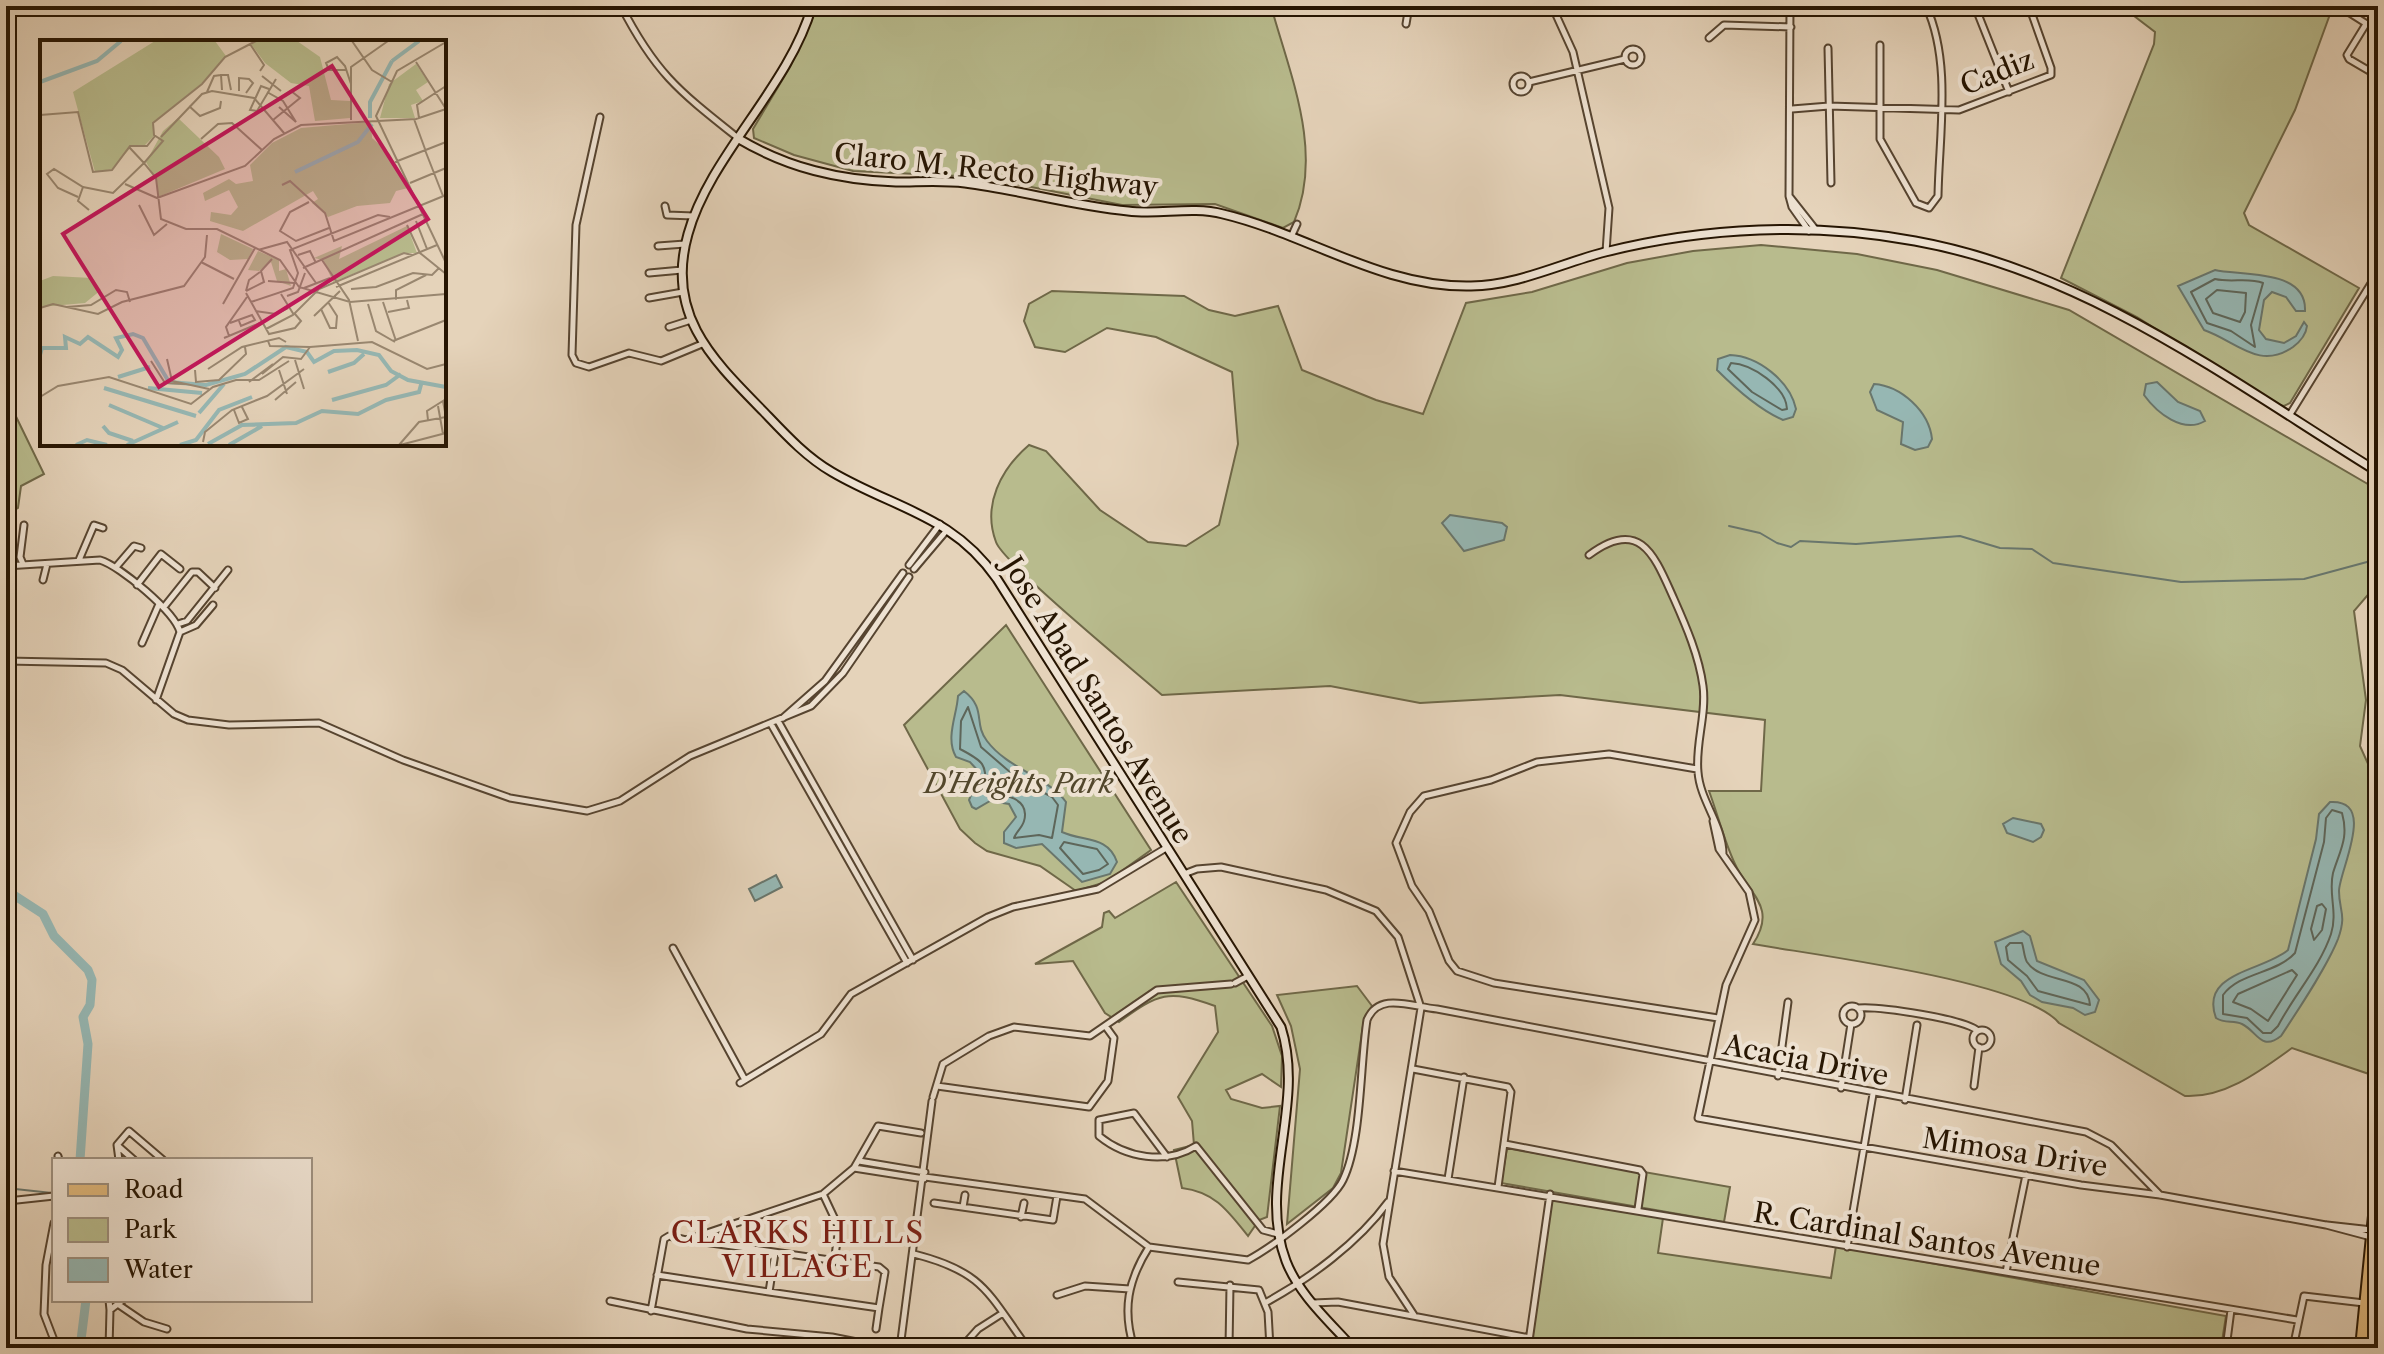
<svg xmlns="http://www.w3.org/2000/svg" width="2384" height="1354" font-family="'Libre Caslon Text',serif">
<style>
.green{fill:#b8bb8d;stroke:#6f6848;stroke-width:2}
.water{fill:#96b7b3;stroke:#69766c;stroke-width:2}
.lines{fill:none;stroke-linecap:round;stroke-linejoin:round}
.shore{stroke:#5e665a;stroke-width:2}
.stream{stroke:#69766c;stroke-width:2}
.river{stroke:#96b7b3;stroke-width:9}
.minor-casing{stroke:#564430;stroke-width:9}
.secondary-casing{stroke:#261502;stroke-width:11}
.primary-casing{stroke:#261502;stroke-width:12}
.minor{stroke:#eee2d2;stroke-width:5}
.secondary{stroke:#eee2d2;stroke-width:7}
.primary{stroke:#e2ba7d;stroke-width:8}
.labels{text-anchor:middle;stroke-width:8;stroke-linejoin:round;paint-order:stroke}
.street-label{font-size:28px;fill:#261502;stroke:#eee2d2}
.park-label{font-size:28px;font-style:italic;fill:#52472c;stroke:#eee2d2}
.neighbourhood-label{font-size:30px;letter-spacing:2px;fill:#7a1f14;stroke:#eee2d2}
.inset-river{fill:none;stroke:#96b7b3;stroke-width:4}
.inset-road{fill:none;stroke:#998770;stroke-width:2}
.view{fill:#c2185b;fill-opacity:0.15;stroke:#c2185b;stroke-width:4}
.inset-edge{fill:none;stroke:#261502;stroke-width:4}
</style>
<rect width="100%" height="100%" fill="#e5d3ba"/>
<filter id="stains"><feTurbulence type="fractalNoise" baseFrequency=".0025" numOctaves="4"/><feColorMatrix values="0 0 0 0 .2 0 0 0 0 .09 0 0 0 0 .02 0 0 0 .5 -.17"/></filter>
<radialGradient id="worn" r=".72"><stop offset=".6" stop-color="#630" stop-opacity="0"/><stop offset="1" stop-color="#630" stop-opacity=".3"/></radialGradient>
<path class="green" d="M818 6H1271C1290 75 1324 152 1294 222L1283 228 1215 204 1122 205 980 177 853 171 794 155 754 138 753 129 790 67Z
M2121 6H2333L2295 110 2244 213 2249 225 2359 288 2290 403 2284 406 2274 404 2137 317 2061 278 2154 44 2155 32Z
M1761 245 1857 254 1937 270 2069 310 2378 490V576L2373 589 2354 611 2366 700 2360 746 2378 786V1077L2292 1048C2260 1071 2225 1098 2185 1096L2059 1023C2025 981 1814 955 1753 944 1778 906 1748 894 1735 864 1724 841 1718 815 1709 791H1761L1765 720 1560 695 1420 703 1330 686 1162 695C1136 672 1003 563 996 542 982 505 1001 469 1029 445L1046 451 1100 510 1148 542 1186 546 1219 525 1238 444 1232 372 1156 337 1107 328 1065 352 1035 347 1024 321 1029 304 1052 291 1184 296 1209 310 1235 316 1278 306 1302 370 1376 400 1423 414 1466 303 1532 292 1627 263 1693 251Z
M6 396 44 474 21 486 18 508 6 515Z
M1006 625 1151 850 1106 882 1076 891 1040 866 987 851 975 843 960 829 904 725Z
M1176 882 1272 1026 1282 1056 1281 1087 1262 1074 1226 1090 1231 1099 1262 1108 1280 1106 1267 1217 1259 1220 1248 1236C1228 1211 1215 1192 1182 1188L1174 1150 1194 1145 1192 1121 1178 1097 1218 1032 1215 1006C1168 989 1159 993 1119 1022L1105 1013 1073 961 1035 964 1102 927 1104 913 1109 911 1115 918Z
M1357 986 1372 1006 1364 1019 1341 1173 1333 1188 1287 1224 1300 1069 1291 1026 1277 995Z
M1507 1148 1730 1187 1724 1222 1501 1183Z
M1551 1199 1663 1218 1658 1253 1831 1278 1836 1246 2226 1316 2221 1348H1531Z"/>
<path class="water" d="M2215 270C2239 276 2307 268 2305 311H2296L2286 297 2272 292 2264 300 2259 330 2266 339 2284 343 2296 336 2304 322 2307 326C2306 335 2301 341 2293 347 2259 371 2236 341 2204 330L2178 286Z
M1730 355C1758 356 1790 381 1796 409L1793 417 1783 420C1760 410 1735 388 1717 370L1718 359Z
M2157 382 2178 402 2200 411 2205 421C2183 434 2157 413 2144 395L2146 384Z
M1874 384C1901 386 1929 411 1932 439L1928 447 1915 450 1901 444 1903 422 1877 410 1870 392Z
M1450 515 1502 523 1507 527 1504 540 1464 551 1442 523Z
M964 691C987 709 973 723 987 741 1008 769 1048 777 1066 802L1062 832C1083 842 1108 835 1117 862L1110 874 1082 882 1042 844 1016 848 1004 843V832L1016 817 1009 804 990 801 976 809 972 807 969 800 980 773 970 762 956 757C945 738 957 715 958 696Z
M2330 802C2378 799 2339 871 2339 891 2339 911 2347 914 2338 939 2327 967 2298 1010 2281 1036 2261 1052 2257 1031 2242 1024 2233 1020 2225 1024 2216 1018 2199 972 2264 971 2288 950L2316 839 2319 814Z
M2013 818 2041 824 2044 830 2041 837 2033 842 2007 833 2003 824Z
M776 875 782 887 755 901 749 889Z
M2023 931 2030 936 2037 961 2084 980 2099 1000 2095 1012 2085 1015 2073 1008 2042 1002 2030 995 2021 981 2001 964 1995 942Z"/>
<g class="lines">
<path class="shore" d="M2215 279C2232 283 2248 277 2263 283L2251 325 2255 347 2231 331 2207 323 2191 292Z
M2217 290 2246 293 2245 312 2240 322 2213 313 2206 299Z
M1731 363C1752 364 1786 387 1787 409L1782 410 1752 392 1728 369Z
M968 707 981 747 1018 779 1052 797 1058 805 1052 838 1039 835 1014 838C1016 832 1022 828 1024 821 1031 797 1001 794 986 792 985 764 987 763 960 749L961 721Z
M2332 810 2342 813C2349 838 2340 850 2333 873 2328 894 2338 912 2331 934 2320 967 2294 995 2278 1026L2271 1033H2263L2247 1018 2223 1014V995C2240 972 2276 974 2295 953L2324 842 2326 818Z
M1064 842 1097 849 1108 864 1099 870 1083 874 1060 848Z
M2322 904 2326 909 2322 930 2314 940 2311 929 2317 906Z
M2010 943H2022C2024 949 2024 957 2027 962 2042 985 2088 973 2090 1005L2038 991 2027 976 2008 960 2006 947Z
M2292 970 2297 975 2268 1021 2251 1009 2233 1002 2238 994Z"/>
<path class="stream" d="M1729 526 1760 533 1777 543 1791 547 1800 541 1856 544 1960 536 2000 548 2032 549 2053 563 2181 582 2304 579 2378 559
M6 1188 52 1193"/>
<path class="river" d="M6 890 43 914 54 936 88 970 92 980 90 1005 83 1017 88 1044 80 1160
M80 1348 86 1300"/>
<g class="minor-casing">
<path id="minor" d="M621 6C656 74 679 91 738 138
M1552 6 1573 52 1609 208 1606 252
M1790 6 1789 196 1792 207 1809 231
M2346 6 2348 12 2378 31
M1976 9 2009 92
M1406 24 1409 6
M2366 24 2347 55 2349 59 2378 76
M1709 38 1724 25 1791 27
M1880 45V139L1916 203 1929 208 1938 196C1939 135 1952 62 1926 6
M1828 48 1831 183
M1625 57a8 8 0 1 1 16 0a8 8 0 1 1-16 0Z
M1513 84a8 8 0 1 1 16 0a8 8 0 1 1-16 0Z
M1529 82 1625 59
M1792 109 1829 106 1959 110 2051 75V68L2029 6
M600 117 576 225 572 355 576 363 589 367 629 353 661 361 702 344
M1790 197 1816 230
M665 206 667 215 694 216
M1291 237 1297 224
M658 246 685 244
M649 273 682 270
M649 298 683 292
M669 327 691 320
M2289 416 2378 272
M1589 555C1641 516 1655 557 1674 599 1686 626 1699 656 1703 686 1707 714 1695 744 1698 772 1700 801 1723 825 1723 854
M79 560 94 525 103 528
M23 564 20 557 24 525
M909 565 940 524
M6 566 100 560C120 566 175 612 180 632L156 700
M116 567 134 546 141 548
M914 569 947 530
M43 580 47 564
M9 582 12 565
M137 585 161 554 180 569
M164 607 192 572H198L215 588
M178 624 187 621 228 570
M180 632 196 625 213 605
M142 643 159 604
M6 661 106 663 122 670 174 714 188 720 229 725 319 723 403 760 510 798 587 811 620 801 690 756 811 706 843 673 909 577
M783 718 825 681 903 573
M778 721 913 960
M771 724 907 963
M1697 769 1609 754 1537 762 1491 780 1424 796 1410 812 1396 843 1412 886 1429 911 1449 961 1457 971 1494 983 1718 1018
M1713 821 1719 849 1749 892 1755 920 1726 985 1698 1118 2081 1185 2160 1195 2326 1225 2371 1237
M1184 874 1197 869 1221 867 1326 890 1376 911 1398 937 1421 1008 1383 1244 1389 1277 1414 1315
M673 948 745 1080
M1235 983 1248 976
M1843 1015a9 9 0 1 1 18 0a9 9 0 1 1-18 0Z
M1858 1008C1879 1006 1965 1019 1978 1031
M1973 1039a9 9 0 1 1 18 0a9 9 0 1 1-18 0Z
M1413 1069 1508 1087 1511 1092 1498 1187
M1778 1076 1788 1002
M740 1083 821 1034 851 994 988 917 1013 907 1098 889 1166 848
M937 1086 1089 1107 1108 1081 1114 1038 1106 1027
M1974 1086 1979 1047
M1841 1088 1851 1024
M933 1097 943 1064 989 1036 1014 1027 1090 1036 1157 990 1231 984
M1905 1100 1917 1025
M1505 1144 1640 1170 1643 1174 1638 1209
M118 1146 134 1160
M58 1156 59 1160
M1167 1157 1134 1113 1099 1120V1136C1126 1158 1166 1165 1196 1146L1263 1230 1278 1234
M119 1160 117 1145 129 1131 163 1160
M859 1161 925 1172
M854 1168 924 1179
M1394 1171 2297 1320
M925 1177 1085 1199 1149 1247 1248 1260C1272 1247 1332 1203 1343 1180 1362 1141 1360 1064 1367 1020 1379 991 1412 1007 1437 1009L2086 1132 2111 1145 2160 1195
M1448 1179 1464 1077
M823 1194 839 1228 834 1262
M6 1197 17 1200 54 1196
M934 1203 1053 1220 1057 1196
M963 1207 965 1195
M1021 1217 1024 1203
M54 1223 46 1265 44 1314 57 1348
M2327 1225 2372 1230
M710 1232 711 1243 879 1267 885 1272 879 1308 769 1292 775 1253
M691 1240 711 1243
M1847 1247 1873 1094
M914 1254C985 1272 988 1294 1028 1348
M2006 1272 2026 1175
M657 1275 769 1292
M1178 1282 1259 1290 1268 1312 1270 1348
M1057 1295 1085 1286 1130 1289
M109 1300 110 1310
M610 1301 747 1329 832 1337 887 1348
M1265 1303C1309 1279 1358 1243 1388 1202
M1313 1303 1338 1302 1530 1338
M119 1305 144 1322 167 1329
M651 1311 664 1239 669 1236 686 1240 823 1194 854 1168 878 1126 921 1133
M876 1329 879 1308
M109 1348 110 1310 123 1300
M900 1348 932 1101
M961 1348 978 1329 1003 1313
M1134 1348C1122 1310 1128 1280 1149 1247
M1229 1348 1230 1285
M1528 1348 1550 1194
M2226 1348 2231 1310
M2293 1348 2304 1296 2364 1303"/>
</g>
<g class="secondary-casing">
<path id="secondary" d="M812 6C789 87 710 155 688 234 665 315 713 360 764 412 785 434 806 457 832 472 895 509 953 515 997 579L1281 1027C1306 1105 1257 1184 1286 1261 1299 1295 1330 1322 1353 1348
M739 139C788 168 839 180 896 182 919 182 942 180 965 183 1020 190 1073 206 1128 211 1160 215 1191 206 1223 214 1307 234 1382 288 1471 286 1519 285 1559 264 1605 252 1705 227 1813 222 1915 241 2088 272 2232 382 2378 472"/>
</g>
<g class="primary-casing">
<path id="primary" d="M2360 1348 2378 1165
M2367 1348 2378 1231"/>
</g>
<use href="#minor" class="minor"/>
<use href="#secondary" class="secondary"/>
<use href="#primary" class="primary"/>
</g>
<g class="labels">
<g class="street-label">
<text transform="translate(1997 72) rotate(-22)" y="10">Cadiz</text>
<text transform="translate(996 170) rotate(6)" y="10">Claro M. Recto Highway</text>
<text transform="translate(1098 700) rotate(58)" y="10">Jose Abad Santos Avenue</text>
<text transform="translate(1806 1060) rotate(11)" y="10">Acacia Drive</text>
<text transform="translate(2015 1152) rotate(9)" y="10">Mimosa Drive</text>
<text transform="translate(1927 1239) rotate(9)" y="10">R. Cardinal Santos Avenue</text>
</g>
<g class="park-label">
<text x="1019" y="793">D'Heights Park</text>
</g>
<g class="neighbourhood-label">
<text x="798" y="1243">CLARKS HILLS<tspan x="798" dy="34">VILLAGE</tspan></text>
</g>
</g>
<g transform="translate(40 40)">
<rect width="406" height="406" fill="#e5d3ba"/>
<path d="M115 1H175L186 16 161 44 114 82V96L105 105H93L72 129 55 132 33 52ZM217 1H257L280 17 291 60 310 61V78L275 81 269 46 251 43 225 23 211 4ZM376 24 388 42 376 50 383 61 371 65 375 78H340L349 44ZM138 78 179 117 185 129 118 157 117 141 106 122 123 91ZM331 82 332 98 350 114 368 148 356 151 350 163 317 166 288 177 272 163 278 159 273 151 203 191 170 181 171 172 191 175 198 167 189 150 165 161 163 153 189 139 196 144 213 141 210 125 232 103 261 88ZM367 186 377 213H365L293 242 283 220 274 218 302 206 299 219ZM181 194 213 209 208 219 190 220 177 212ZM218 211 239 220V231L246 229 251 246 237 241 231 222 219 231 208 230ZM13 236 52 238 61 250 45 263 0 267V241Z" fill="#b8bb8d"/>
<path class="inset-river" d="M352 21 379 1M0 42 57 21 81 1M330 78V62L352 21M255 132 318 102 332 84M0 315 2 308H26L25 297 40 304 48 297 78 317 82 310 76 298 93 294 103 298 129 342 166 345 205 334 246 307 267 312 274 322 294 311 317 310 339 315 351 331 368 340 406 347M288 332 314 323 324 314M78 337 110 327M64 348 156 376M108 348 162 353M292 360 346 345 361 334M69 365 123 388M159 373 184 344M63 386 69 393 93 401M168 404 202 385 256 383 282 371 318 374 346 360 379 352 382 341M36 405 47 400 67 405M87 405 138 382M140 405 156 400 179 370 212 357M189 405 222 386"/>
<path class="inset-road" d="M216 1 185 17 162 44 113 83 114 95 123 101 104 123 116 138 121 179 146 189H177L240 220 259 247 310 262 406 254M312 1 332 30 352 42M406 2 357 31 336 76 406 223M210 4 224 25 220 31M376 22 406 69M306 30H289L286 23 297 17 305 26 311 44M222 36 241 51M229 49 221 46 210 70 217 71 236 39M182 50 181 35H188L191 50M199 51V38L209 39 213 43 206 53M167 52 174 36 181 35M227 52 243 61 256 82 239 67M149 66 160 76 180 68 181 61M0 75 38 72 53 132 72 130 90 106H107L115 96M379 78 377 65 406 46M374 79 385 109M233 80 260 58 251 51M311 80V27L348 1M121 97 162 54 172 51 214 58 244 93M161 99 178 84 192 83 222 110M385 110 403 156M355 122 406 102M370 143 406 128M85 144 117 158M242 145 250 141 285 173 294 201 406 155M43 147 38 161 49 170M38 157 18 148 7 134 14 129 43 147 73 153 104 123 89 107M117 158 205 126 234 99 261 85 376 79 406 69M269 162 250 172 240 191 256 201 289 188M99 165 114 195 127 184M376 181 387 209M367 185 380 213 406 234M218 210 247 202 276 243M258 215 270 211 276 223M282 220 309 260 318 301M161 222 194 239M263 228 383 174M228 241 254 243M296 247 397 205M264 248 290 238M311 249 336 247 373 233 392 235 399 228M206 251 224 242 221 231 232 219M206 251 209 240 220 232M206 253 229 294 255 288 261 281 255 274M241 254 254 275M247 256 258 252 265 233M356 260V250L386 235M211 262 253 248 258 233 250 210 338 175 350 177M343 262 356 301M183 264 215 208M328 264 336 291 355 302M27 267 51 265 76 250 87 252 90 262M0 268 13 264 58 274 82 262 144 246 165 217 167 195M281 269 290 288H296L297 276 288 262M215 271 236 274 248 268M348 272 369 268 367 260M274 276 300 251M190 283 212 275 215 280 201 286 199 281M226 289 253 275 279 249 364 213 372 215M189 296 186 287 207 257M184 298 220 283M228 301 230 306 270 307 332 302 387 329 406 324M353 301 406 280M127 319 132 341 169 349M255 320 264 349M111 321 125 343 144 344M168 329 202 307 239 298 246 302M155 330 156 342 179 340 206 314 205 307M239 330 247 354M222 334 243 317 261 319 270 307M209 342 233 324M0 357 18 346 69 337 151 364 173 347 196 340H219L249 321M235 360 256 342M398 366 403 394M194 370 199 383 208 379 202 367M388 380 387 371 406 359M163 402 165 392 192 370 227 356 264 329M359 405 379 382 406 377 403 361M360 405 406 393"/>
<path class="view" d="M292 26 388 179 119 347 23 194Z"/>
<rect width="406" height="406" class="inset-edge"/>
</g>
<rect width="2384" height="1354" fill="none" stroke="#e5d3ba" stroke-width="32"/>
<rect x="8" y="8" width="2368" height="1338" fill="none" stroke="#261502" stroke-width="4"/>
<rect x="16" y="16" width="2352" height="1322" fill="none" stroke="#261502" stroke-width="2"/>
<rect x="52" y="1158" width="260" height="144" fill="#eee2d2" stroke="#9e907f" stroke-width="2"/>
<rect x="68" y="1184" width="40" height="12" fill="#e2ba7d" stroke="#9e907f" stroke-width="2"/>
<text x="124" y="1198" font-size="24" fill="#261502">Road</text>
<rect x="68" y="1218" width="40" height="24" fill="#b8bb8d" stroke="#9e907f" stroke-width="2"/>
<text x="124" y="1238" font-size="24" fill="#261502">Park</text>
<rect x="68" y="1258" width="40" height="24" fill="#96b7b3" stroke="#9e907f" stroke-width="2"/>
<text x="124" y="1278" font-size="24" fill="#261502">Water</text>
<rect width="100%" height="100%" filter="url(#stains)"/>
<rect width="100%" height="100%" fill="url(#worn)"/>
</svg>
